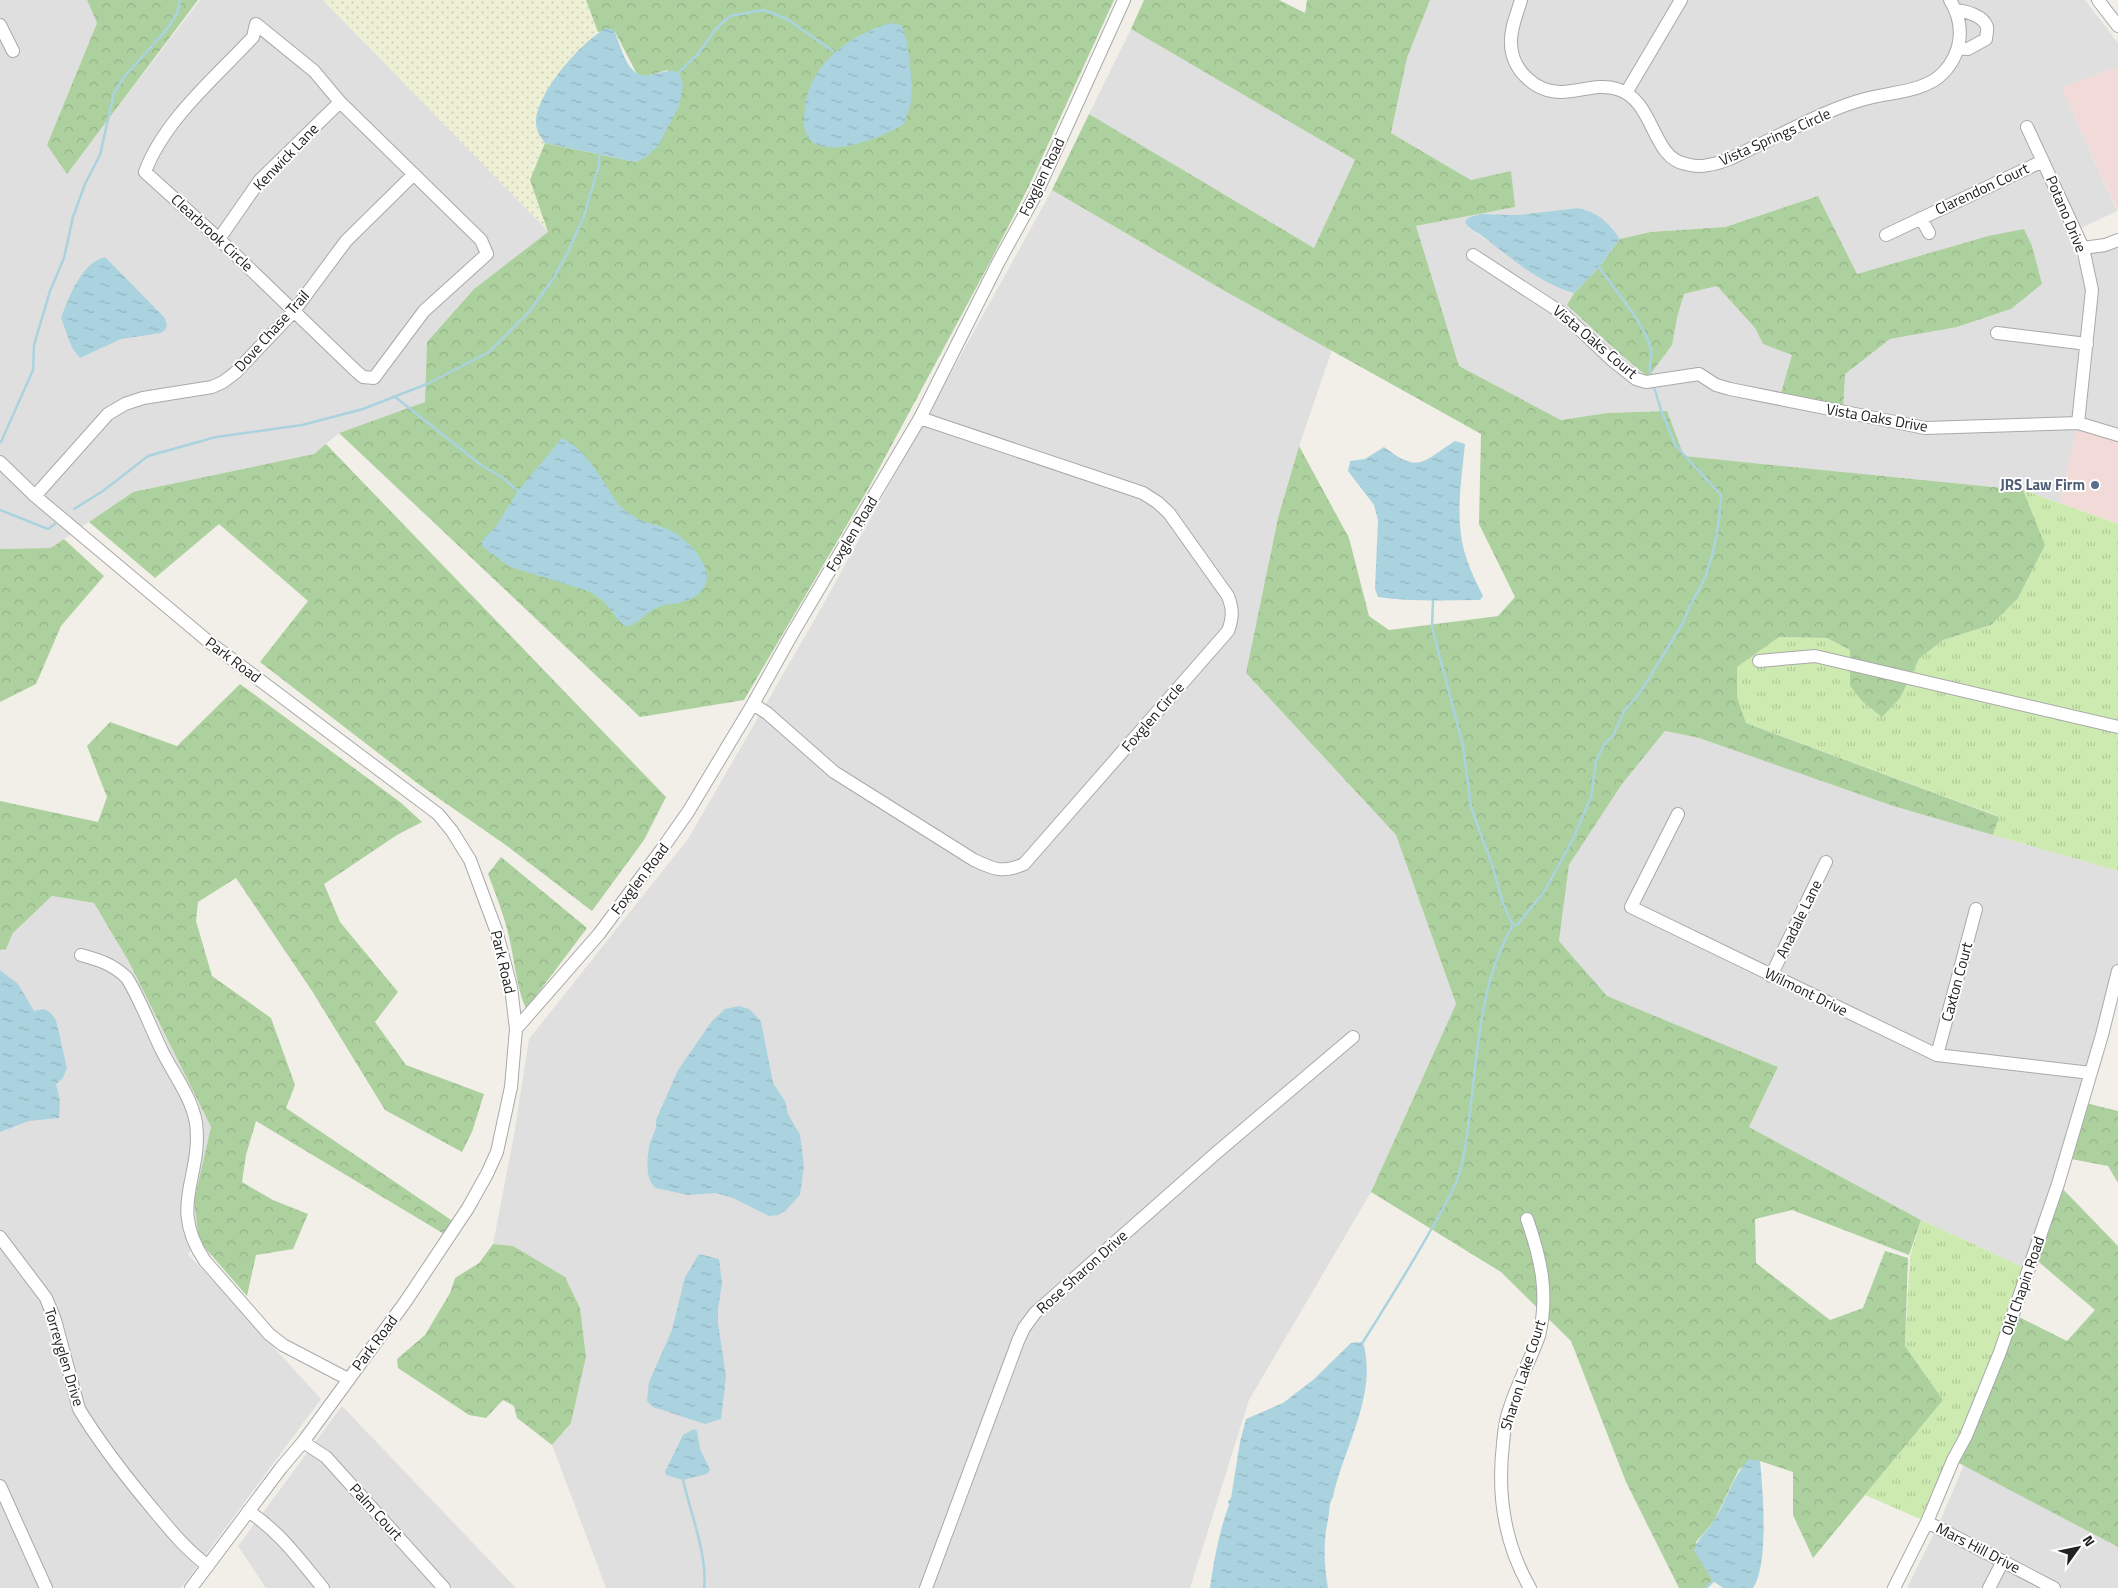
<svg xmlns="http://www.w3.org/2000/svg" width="2118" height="1588" font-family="'Titillium Web',sans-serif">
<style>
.residential{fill:#e0dfdf;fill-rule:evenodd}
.commercial{fill:#f2dad9}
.farmland{fill:url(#farmland-dots)}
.grass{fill:url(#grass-tufts)}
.forest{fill:url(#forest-crowns)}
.water{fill:url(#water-ripples)}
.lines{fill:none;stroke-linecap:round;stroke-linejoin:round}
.stream{stroke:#aad3df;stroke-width:2.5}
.minor-casing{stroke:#a9a9a9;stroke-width:14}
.minor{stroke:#fff;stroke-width:12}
.service-dot{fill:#5c6f8a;stroke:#fff;stroke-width:2}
.labels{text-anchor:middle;stroke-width:4;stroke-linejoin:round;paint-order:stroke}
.street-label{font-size:15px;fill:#222;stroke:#fff}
.service-label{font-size:15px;font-weight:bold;fill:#4e5e75;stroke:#fff;text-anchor:end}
</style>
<defs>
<pattern id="farmland-dots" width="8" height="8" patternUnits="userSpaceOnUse" patternTransform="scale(1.25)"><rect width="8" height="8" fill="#eef0d5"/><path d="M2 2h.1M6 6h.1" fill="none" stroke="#ccceb7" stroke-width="1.8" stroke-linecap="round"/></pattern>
<pattern id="grass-tufts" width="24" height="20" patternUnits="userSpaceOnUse" patternTransform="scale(1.25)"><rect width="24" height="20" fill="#cdebb0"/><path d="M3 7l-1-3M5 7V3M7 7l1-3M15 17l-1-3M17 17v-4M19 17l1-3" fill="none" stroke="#b0c997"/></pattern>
<pattern id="forest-crowns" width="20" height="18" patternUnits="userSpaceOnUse" patternTransform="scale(1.25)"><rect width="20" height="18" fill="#add19e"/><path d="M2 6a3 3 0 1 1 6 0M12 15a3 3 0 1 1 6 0" fill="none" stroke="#95b388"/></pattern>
<pattern id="water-ripples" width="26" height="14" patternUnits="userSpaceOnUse" patternTransform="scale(1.25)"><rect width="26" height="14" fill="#aad3df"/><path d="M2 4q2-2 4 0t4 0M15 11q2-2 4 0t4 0" fill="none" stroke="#92b5bf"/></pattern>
</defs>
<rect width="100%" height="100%" fill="#f2efe9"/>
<path class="residential" d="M0 0H87L97 23 47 145 67 173 200 0H323L549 232 474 289 427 342 426 402 339 433 314 454 133 492 51 548 0 549Z
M1430 0H2085L2118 43V67L2062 88 2117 211 2069 234 2078 259 2118 245V435L2078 424 2060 503 2023 490 1684 456 1667 411 1607 413 1561 420 1459 366 1415 226 1514 207 1511 172 1471 180 1391 133 1407 58ZM1818 196 1857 274 1988 236 2011 309 1957 327 1890 339 1844 374 1843 412 1793 355 1763 344 1755 328 1717 286 1684 294 1677 318 1648 377 1618 352 1567 305 1574 293 1567 291 1468 228 1480 214 1518 215 1578 208 1587 210 1612 227 1620 239 1650 232 1725 227Z
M1131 29 1355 160 1314 249 1089 114Z
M1052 190 1223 290 1332 350 1299 446 1278 518 1246 673 1396 835 1456 1005 1371 1192 1249 1400 1190 1588H606L552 1445 572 1420 586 1357 580 1308 513 1246 493 1244 514 1135 529 1039 688 839 819 612Z
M1665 731 1699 738 1893 806 2118 871V966L2029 1270 1921 1220 1749 1127 1778 1067 1607 996 1559 941 1569 865 1622 784Z
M52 896 94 903 129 962 211 1127 194 1201 199 1241 188 1254 321 1399 181 1588H0V950L6 949 13 933Z
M342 1406 516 1588H266L238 1546Z
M1964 1465 2118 1547V1588H1907L1937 1528Z"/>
<path class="commercial" d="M2118 67V212L2062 88Z
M2078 423 2118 435V524L2060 503Z"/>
<path class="farmland" d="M323 0H586L598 32 571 58 537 129 545 143 530 180 549 232Z"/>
<path class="grass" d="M2023 490 2118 524V871L1993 835 1998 816 1746 723 1737 697V667L1779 637 1827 638 1850 650V686L1900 697 1919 659 1943 640 1991 625 2044 545Z
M1921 1220 2029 1270 1927 1522 1865 1495 1943 1400 1905 1346 1910 1257Z"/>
<path class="forest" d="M87 0H198L67 174 47 145 97 23Z
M586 0H1114L1029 186 990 262 868 489 744 700 640 717 339 433 425 402 427 342 474 289 548 232 530 180 545 143 636 162 668 70 646 76H638L614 30 598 32Z
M1144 0H1279L1305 13 1307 0H1430L1407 58 1391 133 1471 180 1511 171 1515 207 1416 226 1459 366 1561 420 1607 413 1667 411 1684 456 2023 490 2045 545 2018 598 1991 625 1943 640 1919 659 1900 698 1882 717 1862 701 1850 686V650L1827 638 1779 637 1737 667V697L1746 723 1999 817 1993 835 1893 806 1699 738 1665 731 1622 784 1569 865 1559 941 1607 996 1778 1067 1749 1127 1921 1220 1909 1255 1792 1210 1755 1219 1756 1263 1830 1320 1863 1308 1885 1251 1908 1258 1905 1346 1943 1400 1813 1558 1793 1515V1472L1760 1461 1739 1469 1714 1521 1696 1542 1713 1581 1706 1588H1679L1626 1482 1571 1341 1501 1272 1371 1192 1456 1004 1396 835 1246 673 1278 518 1299 446 1349 538 1369 616 1389 630 1498 616 1515 597 1479 524 1481 434 1223 290 1052 190 1089 114 1314 248 1355 160 1131 29Z
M1818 196 1857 274 1988 236 2024 229 2032 246 2042 284 2011 309 1957 327 1890 339 1845 374 1843 412 1779 400 1792 355 1763 344 1755 328 1717 286 1684 294 1677 318 1672 345 1648 377 1618 352 1567 305 1574 293 1599 267 1620 239 1650 232 1725 227Z
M326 444 666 797 644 840 592 911 507 846 421 786 260 662 308 601 219 524 155 578 89 522 133 492 314 454Z
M64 539 104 576 61 626 36 684 0 702V549L51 548Z
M240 684 400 802 422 822 397 835 324 884 340 922 398 992 375 1022 406 1065 484 1094 472 1132 462 1152 385 1110 312 991 236 878 198 902 196 921 212 976 271 1018 295 1085 286 1108 457 1224 449 1237 256 1121 246 1155 242 1182 273 1200 308 1214 293 1249 256 1255 247 1296 199 1241 194 1201 211 1127 129 962 94 903 52 896 13 933 6 949 0 950V801L98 822 107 797 87 746 110 722 177 746Z
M501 857 587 928 526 1009C516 986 515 962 509 937 504 915 496 895 488 874Z
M2082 1102 2118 1111V1183L2108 1166 2066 1158Z
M2058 1184 2118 1246V1547L1953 1460 2013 1314 2067 1341 2095 1310 2033 1257Z
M493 1244 513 1246 565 1277 580 1308 586 1357 571 1423 552 1445 517 1418 514 1406 503 1400 486 1418 469 1415 398 1368 397 1359 425 1335 450 1293 455 1278 479 1263Z"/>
<path class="water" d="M890 23 901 25C909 37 913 86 911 101 910 109 906 117 904 124 885 136 820 164 806 134 803 126 804 115 805 107 810 63 850 35 890 23Z
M607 28 614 30C621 45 627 80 649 75 662 73 666 69 679 72L683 85 679 106 658 146 646 157 636 162 545 143C542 139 538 134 537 129 528 101 583 39 607 28Z
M1578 208C1596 211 1611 224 1620 239L1599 267 1574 293C1540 283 1512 259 1485 238 1477 232 1469 230 1465 222L1468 218 1480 214 1518 215Z
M105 257 164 317 167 325 165 330 161 333 121 339 80 358 72 348 61 318C69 297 81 263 105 257Z
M562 438C588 451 602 480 618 504 625 510 634 518 643 521 654 525 664 526 675 533 694 545 723 578 696 596 683 605 669 602 656 608 645 613 639 623 627 627L620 622 605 603 591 592 508 566 482 546V541L496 526 518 491Z
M1455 441 1465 444C1461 483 1454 523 1467 560 1471 572 1477 584 1483 596L1480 600C1446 600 1412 602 1378 597L1375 589 1378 520 1374 505 1348 471 1350 461 1365 459 1384 447C1419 474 1422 462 1455 441Z
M0 970 18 984 34 1011 44 1009 50 1012 56 1020 67 1068 63 1078 56 1084 60 1101 59 1118 29 1121 0 1132Z
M739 1006 749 1009 761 1021 773 1083 785 1101 788 1114 800 1135 804 1166 800 1195 785 1211 778 1215 769 1216 733 1198 716 1193 688 1195 656 1188C645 1181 647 1158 649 1147 651 1137 658 1129 656 1120L678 1070 712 1021 725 1009Z
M699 1254 719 1259 722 1283 718 1309V1323L726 1377 721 1419 705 1424 653 1407 647 1401 649 1382 672 1330 685 1277Z
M1363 1342C1378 1395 1344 1446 1333 1497 1328 1505 1330 1511 1328 1520 1323 1542 1324 1565 1328 1588H1210C1214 1559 1219 1532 1229 1505L1228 1501 1231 1498 1240 1442 1246 1419 1283 1403 1313 1380 1351 1343Z
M694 1429 697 1431 700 1449 710 1470 707 1474 683 1480 666 1475 665 1472 683 1435Z
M1749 1459 1760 1461C1763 1490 1769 1565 1753 1588H1723L1713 1581 1694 1551C1697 1539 1706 1532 1713 1522 1727 1501 1732 1477 1749 1459Z"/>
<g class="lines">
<path class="stream" d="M679 72 698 54 715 30 730 16 764 10 787 19 833 51
M1599 267C1613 288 1647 326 1651 350 1653 359 1647 363 1651 376
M394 396 481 465 503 478 518 491
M1 442 33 370 34 345 50 291 64 258 73 217 85 184 100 155 114 93 124 77 168 28 177 13 180 0
M74 509 103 491 148 456 216 437 302 425 363 409 427 384 489 352 529 312 553 279 568 252 584 216 599 165V156
M0 510 48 529 55 524
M1433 601 1432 627 1463 746 1471 807 1492 865 1504 906 1513 925
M1363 1342C1385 1307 1407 1272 1428 1235 1438 1217 1450 1198 1458 1178 1465 1158 1467 1133 1470 1112 1478 1048 1480 982 1513 925H1517L1544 892 1573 839 1591 797 1596 761 1605 743 1613 736 1624 711 1641 691 1684 621C1688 605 1700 591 1706 575 1716 547 1719 524 1721 495L1676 446 1662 413 1653 384
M683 1480C690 1511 708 1557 704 1588
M1706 1588 1713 1581"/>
<g class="minor-casing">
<path id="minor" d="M1521 0C1517 14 1510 29 1511 44 1512 70 1535 92 1561 92 1580 92 1598 83 1617 89 1655 100 1651 158 1686 164 1693 166 1701 167 1708 165 1724 163 1740 154 1754 147 1790 131 1827 109 1865 99 1890 92 1925 92 1943 73 1963 52 1965 24 1950 0
M2098 0 2118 26
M1956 10C1966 11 1984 16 1987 27 1988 30 1986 35 1986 39L1968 49 1958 48
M256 24 314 71 340 102 481 240 487 254 424 311 374 378 363 377 356 371 219 239 145 172C164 120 216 77 253 37Z
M0 25 13 51
M1626 93 1681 0
M2027 127 2083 248 2092 290 2078 423
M1921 218 1929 233
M1886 235 2043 161
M219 239 260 180 340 102
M2083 248 2105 245 2118 240
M1473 255 1562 313 1612 360 1636 379 1646 382 1699 374 1716 385 1730 389 1925 428 2078 423 2118 435
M1997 333 2087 344
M0 462 35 496 209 642 438 814 452 831 470 860 496 930 511 987 516 1029 511 1087 497 1152 487 1174 468 1208 406 1301 303 1442 281 1468 191 1588
M35 496 108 414 125 404 143 398 212 387 223 382 235 373 294 311 346 241 414 174
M1759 661 1815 656 2118 727
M753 704 767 713 834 772 974 860C995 870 1003 873 1024 864L1228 631C1233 618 1233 609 1228 596L1169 513 1157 502 1143 493 920 418
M1678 814 1631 907 1937 1055 2091 1073
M81 955C99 960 113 964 127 978 141 1001 150 1026 162 1051 173 1073 192 1098 196 1123 203 1178 167 1205 205 1261L269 1334 283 1345 348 1379
M1771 976 1826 862
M516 1029 599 934 662 849 688 812 753 704 791 636 920 418 998 263 1036 194 1124 0
M1937 1055 1976 909
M1527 1219C1541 1259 1549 1294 1539 1336 1530 1360 1518 1383 1510 1407 1505 1419 1504 1432 1503 1444 1497 1495 1504 1543 1530 1588
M0 1237 46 1298 55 1320 79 1409C99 1442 123 1473 147 1502 167 1526 183 1547 208 1566
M303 1442 326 1457 444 1588
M0 1486 46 1588
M248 1511C280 1532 299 1559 323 1588
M1927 1522 2054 1588
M926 1588 1018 1341 1024 1328 1035 1313 1215 1154 1353 1037
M1894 1588 1927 1522 1953 1460 1966 1436 2000 1352 2058 1184 2102 1035 2118 971
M1989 1588 2003 1561"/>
</g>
<use href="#minor" class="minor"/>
</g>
<circle class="service-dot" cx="2095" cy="485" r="5"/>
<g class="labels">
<g class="street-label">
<text transform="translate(1775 137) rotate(-24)" y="5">Vista Springs Circle</text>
<text transform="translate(286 157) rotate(-46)" y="5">Kenwick Lane</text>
<text transform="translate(1042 177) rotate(-64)" y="5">Foxglen Road</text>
<text transform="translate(1982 189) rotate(-25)" y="5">Clarendon Court</text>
<text transform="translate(2066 214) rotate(67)" y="5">Potano Drive</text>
<text transform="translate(212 233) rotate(43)" y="5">Clearbrook Circle</text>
<text transform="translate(272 331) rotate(-48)" y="5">Dove Chase Trail</text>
<text transform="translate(1595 342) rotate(40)" y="5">Vista Oaks Court</text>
<text transform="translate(1877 418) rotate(10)" y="5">Vista Oaks Drive</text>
<text transform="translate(852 534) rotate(-59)" y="5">Foxglen Road</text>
<text transform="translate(233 660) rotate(37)" y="5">Park Road</text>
<text transform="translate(1153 717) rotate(-49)" y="5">Foxglen Circle</text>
<text transform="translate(640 879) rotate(-53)" y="5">Foxglen Road</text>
<text transform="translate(1799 919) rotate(-64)" y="5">Anadale Lane</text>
<text transform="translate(503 962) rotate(77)" y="5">Park Road</text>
<text transform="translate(1957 982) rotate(-75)" y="5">Caxton Court</text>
<text transform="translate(1806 992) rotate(26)" y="5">Wilmont Drive</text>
<text transform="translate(1082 1272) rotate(-42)" y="5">Rose Sharon Drive</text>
<text transform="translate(2023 1286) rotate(-71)" y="5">Old Chapin Road</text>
<text transform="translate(375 1343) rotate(-53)" y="5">Park Road</text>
<text transform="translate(64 1357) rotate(73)" y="5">Torreyglen Drive</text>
<text transform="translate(1523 1375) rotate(-72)" y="5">Sharon Lake Court</text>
<text transform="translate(376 1512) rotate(48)" y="5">Palm Court</text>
<text transform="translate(1978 1548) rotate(27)" y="5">Mars Hill Drive</text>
</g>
<g class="service-label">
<text x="2085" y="490">JRS Law Firm</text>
</g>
</g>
<g transform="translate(2078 1548) rotate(57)" stroke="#ffffff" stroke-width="4" paint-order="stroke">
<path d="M0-4L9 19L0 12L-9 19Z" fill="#222222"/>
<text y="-8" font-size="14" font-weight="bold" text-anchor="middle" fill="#222222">N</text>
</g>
</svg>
